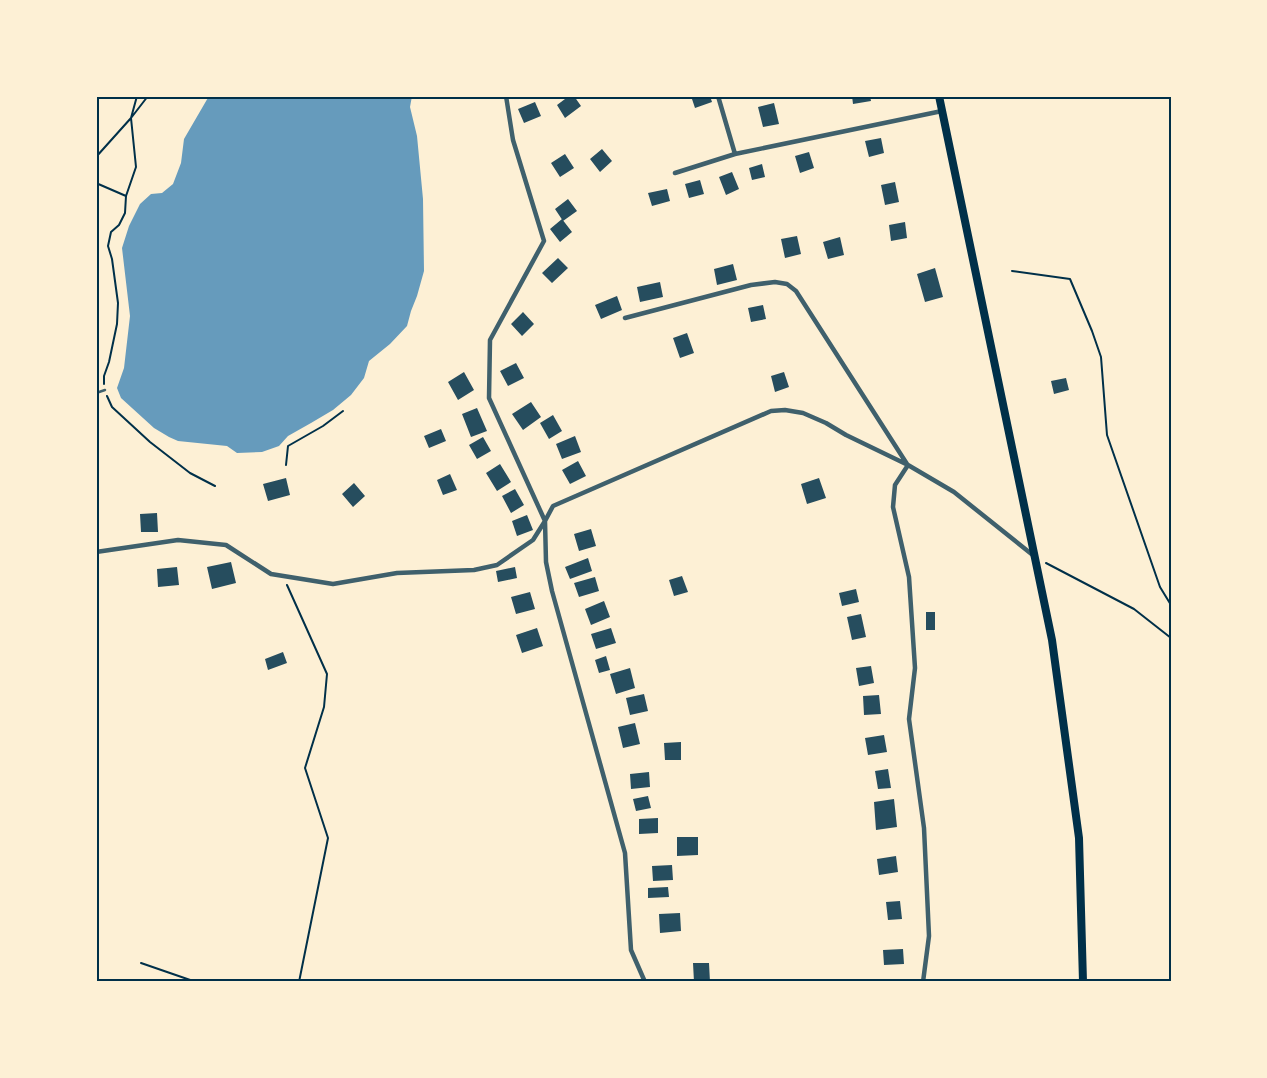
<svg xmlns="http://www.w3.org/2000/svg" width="1267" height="1078" font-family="Roboto,sans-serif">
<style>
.water{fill:#669bbc}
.building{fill:#264d5e}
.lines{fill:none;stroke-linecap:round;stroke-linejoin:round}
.path{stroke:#003049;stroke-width:2}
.service{stroke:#3f606c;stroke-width:2.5}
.minor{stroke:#3f606c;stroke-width:4.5}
.primary{stroke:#003049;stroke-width:8}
.neatline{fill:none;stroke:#003049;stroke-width:2}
</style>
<rect width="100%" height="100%" fill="#fdf0d5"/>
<path class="water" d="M209 96H412L410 107 417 136 423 199 424 271 417 296 411 311 407 326 390 344 369 361 364 378 351 395 333 410 311 423 288 436 279 446 262 452 237 453 227 446 178 441 169 437 154 428 121 398 117 388 124 368 130 316 122 248 129 226 140 204 151 194 162 193 173 184 181 163 184 139Z"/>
<path class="building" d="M569 96H574L581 106 565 118 557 105Z
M691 96H710L712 102 695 108Z
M852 96H870L871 101 853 104Z
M535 102 541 116 524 123 518 109Z
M774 103 779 124 763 127 758 107Z
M881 138 884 153 869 157 865 141Z
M602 149 612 161 600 172 590 159Z
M809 152 814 168 800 173 795 156Z
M565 154 574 168 560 177 551 163Z
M762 164 765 177 752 180 749 168Z
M732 172 739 189 726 195 719 177Z
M700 180 704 194 689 198 685 184Z
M895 182 899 202 885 205 881 185Z
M667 189 670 201 652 206 648 193Z
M568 199 577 211 563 221 555 209Z
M562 219 572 232 560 242 550 229Z
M905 222 907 238 891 241 889 225Z
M797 236 801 254 785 258 781 239Z
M840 237 844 255 828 259 823 242Z
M558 258 568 268 552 283 542 273Z
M733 264 737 280 717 285 714 269Z
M935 268 943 297 925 302 917 274Z
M660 282 663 297 640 302 637 287Z
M617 296 622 310 601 319 595 305Z
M763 305 766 319 751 322 748 308Z
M523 312 534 324 522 336 511 324Z
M687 333 694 353 680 358 673 338Z
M516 363 524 378 508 386 500 371Z
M464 372 474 390 458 400 448 382Z
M784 372 789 387 775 392 771 376Z
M1066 378 1069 390 1054 394 1051 381Z
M531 402 541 417 523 430 512 414Z
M477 408 487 431 471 437 462 414Z
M553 415 562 431 549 439 540 423Z
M441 429 446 441 429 448 424 436Z
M575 436 581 452 562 459 556 444Z
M483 437 491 451 477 459 469 445Z
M578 461 586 476 570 484 562 470Z
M500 464 511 482 497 491 486 473Z
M450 474 457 490 443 495 437 480Z
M286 478 290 495 268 501 263 484Z
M819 478 826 498 807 504 801 484Z
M354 483 365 496 353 507 342 494Z
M515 489 524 505 511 513 502 496Z
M157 513 158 532H141L140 514Z
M527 515 533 530 517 536 512 521Z
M591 529 596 546 579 551 574 534Z
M588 558 592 571 570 579 565 567Z
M231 562 236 583 212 589 207 567Z
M177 567 179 585 158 587 157 569Z
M515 567 517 578 498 582 496 571Z
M682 576 688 592 674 596 669 580Z
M595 577 599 591 579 597 574 583Z
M856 589 859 602 842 606 839 593Z
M530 592 535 609 516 614 511 597Z
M604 601 610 617 591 625 585 609Z
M926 612H935V630H926Z
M861 614 866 637 852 640 847 617Z
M537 628 543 646 522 653 516 635Z
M611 628 616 643 596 649 591 634Z
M283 652 287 663 268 670 265 659Z
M606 656 610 670 599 673 595 660Z
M871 666 874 683 859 686 856 668Z
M630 668 635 688 616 694 610 674Z
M644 694 648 711 630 715 626 698Z
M879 695 881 714 864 715 863 696Z
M635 723 640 744 623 748 618 727Z
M884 735 887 752 868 755 865 738Z
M681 742V760H665L664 743Z
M888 769 891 788 878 789 875 771Z
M649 772 650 787 631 789 630 774Z
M648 796 651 808 636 811 633 799Z
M894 799 897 827 876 830 874 802Z
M658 818V833L639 834V819Z
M677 837H698V855L677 856Z
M896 856 898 872 879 875 877 859Z
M672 865 673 880 653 881 652 866Z
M668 887 669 897 648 898V888Z
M900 901 902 919 888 920 886 902Z
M680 913 681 931 660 933 659 914Z
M903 949 904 964 884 965 883 950Z
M693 963H709L710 982H694Z"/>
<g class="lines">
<path class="path" d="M96 157 131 118 137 96
M96 183 126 196
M1012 271 1070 279 1092 331 1101 357 1107 435 1160 587 1171 605
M104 384V376L109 362 117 324 118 303 112 259 108 246 111 232 119 225 125 213 126 196 136 167 131 118 148 96
M107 396 112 407 150 442 190 473 215 486
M286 465 288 446 323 426 343 411
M1046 563 1134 609 1171 638
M287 585 327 674 324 707 305 768 328 838 299 982
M141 963 196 982"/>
<path class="service" d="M96 393 105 390"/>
<path class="minor" d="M718 96 735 154
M675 173 735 154 942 111
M625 318 751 285 775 282 787 284 796 291 907 464
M908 465 895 485 893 507 909 577 915 668 909 719 924 828 929 936 923 982
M96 552 178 540 226 545 271 574 333 584 397 573 474 570 497 565 533 540 545 521 489 398 490 340 544 241 513 140 506 96
M645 982 631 950 625 853 552 591 546 562 545 521 553 506 771 411 785 410 803 413 826 423 846 435 908 465 954 492 1034 556"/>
<path class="primary" d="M939 96 1052 640 1079 838 1083 982"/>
</g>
<rect width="1267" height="1078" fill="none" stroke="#fdf0d5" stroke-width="195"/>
<rect x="98" y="98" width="1072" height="882" class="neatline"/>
</svg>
